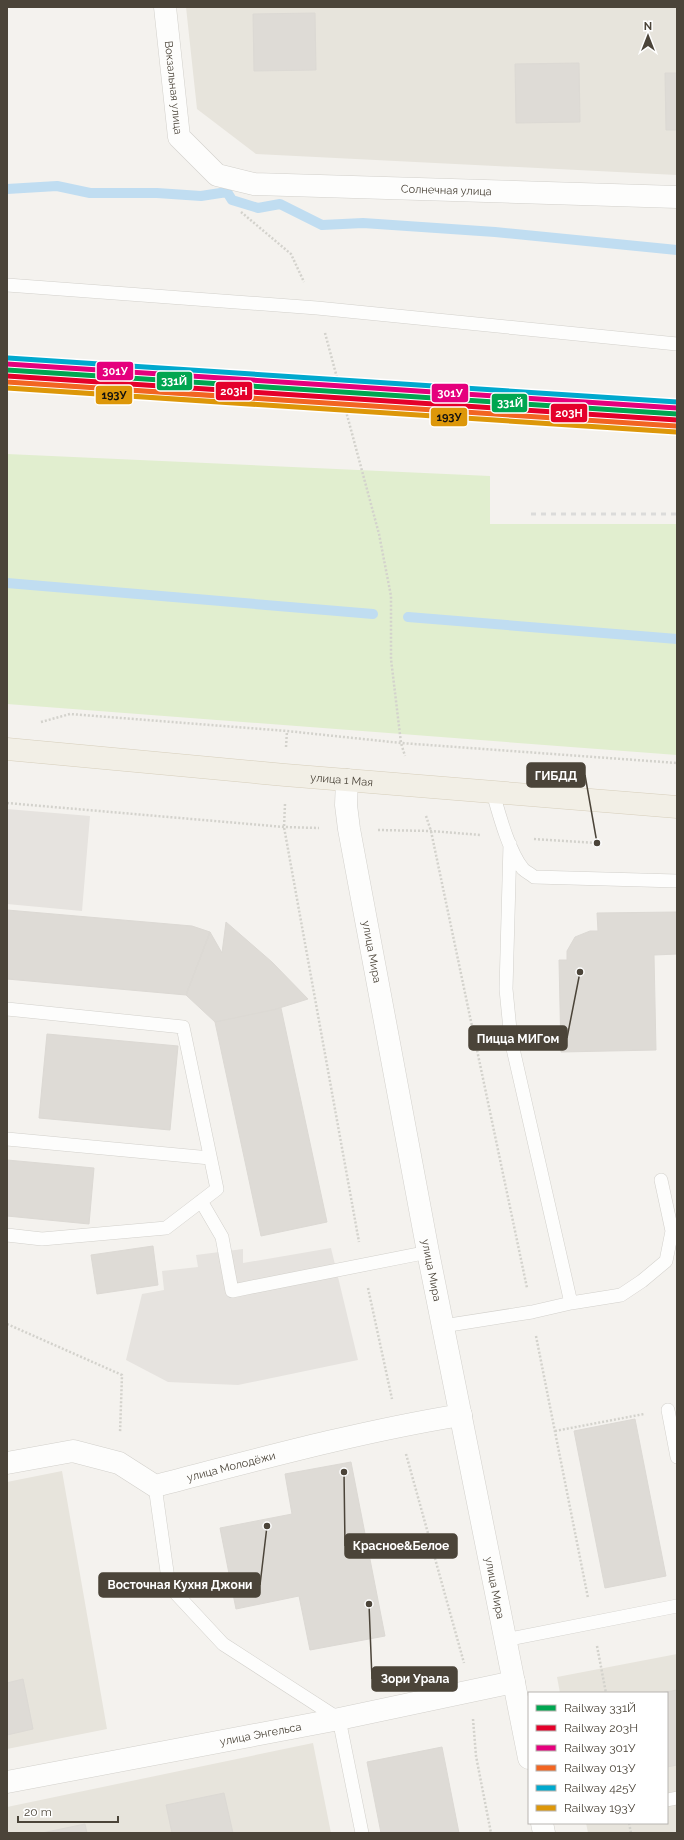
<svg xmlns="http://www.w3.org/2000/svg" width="684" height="1840" font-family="Raleway,sans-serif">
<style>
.residential{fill:#e7e4dc}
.green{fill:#e1eecf}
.parking{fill:#e6e3df}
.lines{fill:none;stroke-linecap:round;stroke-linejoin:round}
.stream{stroke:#c0ddf1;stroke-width:10}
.building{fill:#dedbd6;stroke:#dcd9d4}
.service-casing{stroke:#d2d0cb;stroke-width:14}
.minor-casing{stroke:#d2d0cb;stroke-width:23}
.primary-casing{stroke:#d6cebb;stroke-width:23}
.path{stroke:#d3d2cc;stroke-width:2.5;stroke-dasharray:2 2;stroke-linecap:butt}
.service{stroke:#fdfdfc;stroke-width:13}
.minor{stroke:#fdfdfc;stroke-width:22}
.primary{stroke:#f2efe6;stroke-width:22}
.rail{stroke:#dbdbda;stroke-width:3;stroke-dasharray:5 5;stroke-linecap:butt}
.rail-1-casing{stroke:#fff;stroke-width:8}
.rail-2-casing{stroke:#fff;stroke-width:8}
.rail-3-casing{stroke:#fff;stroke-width:8}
.rail-4-casing{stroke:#fff;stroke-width:8}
.rail-5-casing{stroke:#fff;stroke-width:8}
.rail-6-casing{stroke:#fff;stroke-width:8}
.rail-1{stroke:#00a651;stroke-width:5}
.rail-2{stroke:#e4002b;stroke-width:5}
.rail-3{stroke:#e5007d;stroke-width:5}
.rail-4{stroke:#f26522;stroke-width:5}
.rail-5{stroke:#00a9ce;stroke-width:5}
.rail-6{stroke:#dd9709;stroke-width:5}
.labels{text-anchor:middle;stroke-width:3;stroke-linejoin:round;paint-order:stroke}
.street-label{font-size:11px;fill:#4b4439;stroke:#fff}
.leader{fill:none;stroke:#4b4439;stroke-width:1.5}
.callout-dot{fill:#4b4439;stroke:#fff;stroke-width:1.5}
.callout{fill:#4b4439;stroke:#4b4439;stroke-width:1.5}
.callout-label{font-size:12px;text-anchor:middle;font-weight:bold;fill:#fff}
.line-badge{stroke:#fff;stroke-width:1.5}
.badge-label{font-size:11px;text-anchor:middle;font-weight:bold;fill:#fff}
.pale-badge-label{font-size:11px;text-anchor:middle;font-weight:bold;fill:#111}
</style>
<rect width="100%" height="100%" fill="#f4f2ee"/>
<path class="residential" d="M186 7H677V175L256 154 197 109Z
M62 1471 107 1729 7 1749V1482Z
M677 1654V1833H588L586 1823H667V1693H560L557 1677Z
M313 1743 331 1833H7V1807Z"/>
<path class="green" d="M7 454 490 476V524H677V755L7 704Z"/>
<path class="parking" d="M7 809 90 816 82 911 7 904Z
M331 1248 358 1360 238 1385 168 1382 126 1360 142 1294 164 1290 162 1271 198 1267 196 1255 243 1249V1263Z"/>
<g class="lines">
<path class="stream" d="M7 189 57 186 90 193H157L201 196 227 192 232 200 258 208 280 204 322 225 363 223 495 232 677 250
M7 583 373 614
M408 617 677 639"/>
</g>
<path class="building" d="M315 13 316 70 254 71 253 14Z
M579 63 580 122 516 123 515 64Z
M665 73H677V130H666Z
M7 910 192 926 210 932 186 995 7 979Z
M677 912V954L654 955 656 1050 561 1052 559 960H567V951L575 937 590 931H598L597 913Z
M226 922 272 962 308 999 273 1010 215 1022 186 995 210 932 222 953Z
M281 1008 327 1222 261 1236 215 1022Z
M47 1034 178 1046 170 1130 39 1118Z
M7 1160 94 1168 89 1224 7 1216Z
M153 1246 158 1285 97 1294 91 1255Z
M635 1419 666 1576 605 1588 574 1431Z
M351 1462 385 1636 310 1650 299 1596 236 1609 220 1528 292 1514 285 1474Z
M23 1679 33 1729 7 1735V1683Z
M677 1690V1765L667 1767V1693H661Z
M442 1747 459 1833H381L367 1762Z
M224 1793 233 1833H172L166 1805Z
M85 1824 87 1833H42Z"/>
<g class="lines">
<g class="service-casing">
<path id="service" d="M7 285 317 308 677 344
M493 793C499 814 509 852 523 869 526 872 531 874 534 877L677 881
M510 844 506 989 511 1040 571 1303
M7 1009 183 1027 217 1189 166 1228 42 1239 7 1235
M7 1139 210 1158
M201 1201 222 1237 232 1291 428 1252
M443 1326 532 1312 571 1303 621 1295 642 1281 666 1261 672 1231 661 1180
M668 1410 677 1457
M155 1486 169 1586 223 1644 339 1719 362 1833
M505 1640 677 1606
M667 1800 677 1798"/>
</g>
<g class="minor-casing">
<g id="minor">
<path id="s1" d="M165 7 179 137 217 175 254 184 677 197"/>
<path id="s2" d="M347 780 346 805 349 829 428 1252 529 1758"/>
<path id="s3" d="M7 1463 73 1451 119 1463 155 1486C256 1460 357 1432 461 1415"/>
<path id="s4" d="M7 1782 339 1719 514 1682"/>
<path d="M542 1823 544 1833"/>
</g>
</g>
<g class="primary-casing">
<g id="primary">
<path id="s5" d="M7 749 285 775 677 807"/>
</g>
</g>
<path class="path" d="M241 212 291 254 304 282
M325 333 379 534 391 596V659L401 743 405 756
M41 722 70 714 287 731 401 743 677 763
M286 747 287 731
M7 803 284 827 319 828
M285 804 284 827 359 1242
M426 816 431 831 527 1288
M378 830 431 831 481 835
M534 839 597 843
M368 1288 392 1399
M7 1324 122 1375 120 1433
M536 1336 588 1598
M555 1431 644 1414
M406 1454 464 1663
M597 1646 606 1693
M473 1719 476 1756 491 1833
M629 1823 631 1833"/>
<use href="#service" class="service"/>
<use href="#minor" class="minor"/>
<use href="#primary" class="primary"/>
<path class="rail" d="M531 514H677"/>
<g class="rail-1-casing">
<path id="rail-1" d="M7 370 677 414"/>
</g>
<g class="rail-2-casing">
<path id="rail-2" d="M7 376 677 420"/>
</g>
<g class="rail-3-casing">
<path id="rail-3" d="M7 364 677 408"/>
</g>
<g class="rail-4-casing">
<path id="rail-4" d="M7 382 676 426"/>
</g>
<g class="rail-5-casing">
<path id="rail-5" d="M8 358 677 402"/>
</g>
<g class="rail-6-casing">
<path id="rail-6" d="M7 388 676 432"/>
</g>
<use href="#rail-1" class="rail-1"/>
<use href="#rail-2" class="rail-2"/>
<use href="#rail-3" class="rail-3"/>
<use href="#rail-4" class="rail-4"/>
<use href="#rail-5" class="rail-5"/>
<use href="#rail-6" class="rail-6"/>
</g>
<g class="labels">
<g class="street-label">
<text dy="4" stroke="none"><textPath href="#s1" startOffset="81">Вокзальная улица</textPath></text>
<text dy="4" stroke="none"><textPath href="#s1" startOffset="415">Солнечная улица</textPath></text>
<text dy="4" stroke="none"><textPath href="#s5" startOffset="336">улица 1 Мая</textPath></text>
<text dy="4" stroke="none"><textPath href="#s2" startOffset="174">улица Мира</textPath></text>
<text dy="4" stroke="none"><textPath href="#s2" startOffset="498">улица Мира</textPath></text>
<text dy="4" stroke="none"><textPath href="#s3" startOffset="236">улица Молодёжи</textPath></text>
<text dy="4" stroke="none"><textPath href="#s2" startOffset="822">улица Мира</textPath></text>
<text dy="4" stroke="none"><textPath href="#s4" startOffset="258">улица Энгельса</textPath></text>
</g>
</g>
<path class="leader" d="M597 843L585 775M580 972L567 1038M344 1472L345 1546M267 1526L260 1585M369 1604L372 1679"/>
<g class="callout-dot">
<circle cx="597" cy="843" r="4"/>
<circle cx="580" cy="972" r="4"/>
<circle cx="344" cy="1472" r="4"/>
<circle cx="267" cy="1526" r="4"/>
<circle cx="369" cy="1604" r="4"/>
</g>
<g class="callout">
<rect x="527" y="763" width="58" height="24" rx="4"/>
<rect x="469" y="1026" width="98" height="24" rx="4"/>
<rect x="345" y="1534" width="112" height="24" rx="4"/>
<rect x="99" y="1573" width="161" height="24" rx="4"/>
<rect x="372" y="1667" width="85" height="24" rx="4"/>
</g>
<g class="callout-label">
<text x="556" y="780">ГИБДД</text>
<text x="518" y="1043">Пицца МИГом</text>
<text x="401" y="1550">Красное&amp;Белое</text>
<text x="180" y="1589">Восточная Кухня Джони</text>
<text x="415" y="1683">Зори Урала</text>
</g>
<g class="line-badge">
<rect x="96" y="361" width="38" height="20" rx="4" fill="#e5007d"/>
<rect x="156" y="371" width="37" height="20" rx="4" fill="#00a651"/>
<rect x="215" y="381" width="38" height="20" rx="4" fill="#e4002b"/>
<rect x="431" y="383" width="38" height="20" rx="4" fill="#e5007d"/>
<rect x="95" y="385" width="38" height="20" rx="4" fill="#dd9709"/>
<rect x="491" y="393" width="37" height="20" rx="4" fill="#00a651"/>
<rect x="550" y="403" width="38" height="20" rx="4" fill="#e4002b"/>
<rect x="430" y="407" width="38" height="20" rx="4" fill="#dd9709"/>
</g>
<g class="badge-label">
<text x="115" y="375">301У</text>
<text x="174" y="385">331Й</text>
<text x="234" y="395">203Н</text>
<text x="450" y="397">301У</text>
<text x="510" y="407">331Й</text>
<text x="569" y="417">203Н</text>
</g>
<g class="pale-badge-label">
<text x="114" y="399">193У</text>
<text x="449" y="421">193У</text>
</g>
<rect width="684" height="1840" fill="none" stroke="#4b4439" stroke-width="16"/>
<rect x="528" y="1692" width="140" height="132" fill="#ffffff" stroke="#b7b4b0"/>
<rect x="536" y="1705" width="20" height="6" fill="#00a651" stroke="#b7b4b0"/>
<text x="564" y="1712" font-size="12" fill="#4b4439">Railway 331Й</text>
<rect x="536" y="1725" width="20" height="6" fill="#e4002b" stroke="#b7b4b0"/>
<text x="564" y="1732" font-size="12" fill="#4b4439">Railway 203Н</text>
<rect x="536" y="1745" width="20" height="6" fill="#e5007d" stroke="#b7b4b0"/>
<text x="564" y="1752" font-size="12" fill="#4b4439">Railway 301У</text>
<rect x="536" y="1765" width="20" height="6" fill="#f26522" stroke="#b7b4b0"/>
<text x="564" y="1772" font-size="12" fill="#4b4439">Railway 013У</text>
<rect x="536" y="1785" width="20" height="6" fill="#00a9ce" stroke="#b7b4b0"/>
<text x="564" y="1792" font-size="12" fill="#4b4439">Railway 425У</text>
<rect x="536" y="1805" width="20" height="6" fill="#dd9709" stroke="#b7b4b0"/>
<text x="564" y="1812" font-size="12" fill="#4b4439">Railway 193У</text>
<g transform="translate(648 36)" stroke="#ffffff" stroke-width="3" paint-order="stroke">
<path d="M0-3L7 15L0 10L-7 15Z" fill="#4b4439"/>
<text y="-6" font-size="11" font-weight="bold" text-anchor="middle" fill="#4b4439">N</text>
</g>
<path d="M18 1816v6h100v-6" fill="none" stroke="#4b4439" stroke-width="2"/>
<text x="24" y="1816" font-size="12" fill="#4b4439" stroke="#ffffff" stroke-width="3" paint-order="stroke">20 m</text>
</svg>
